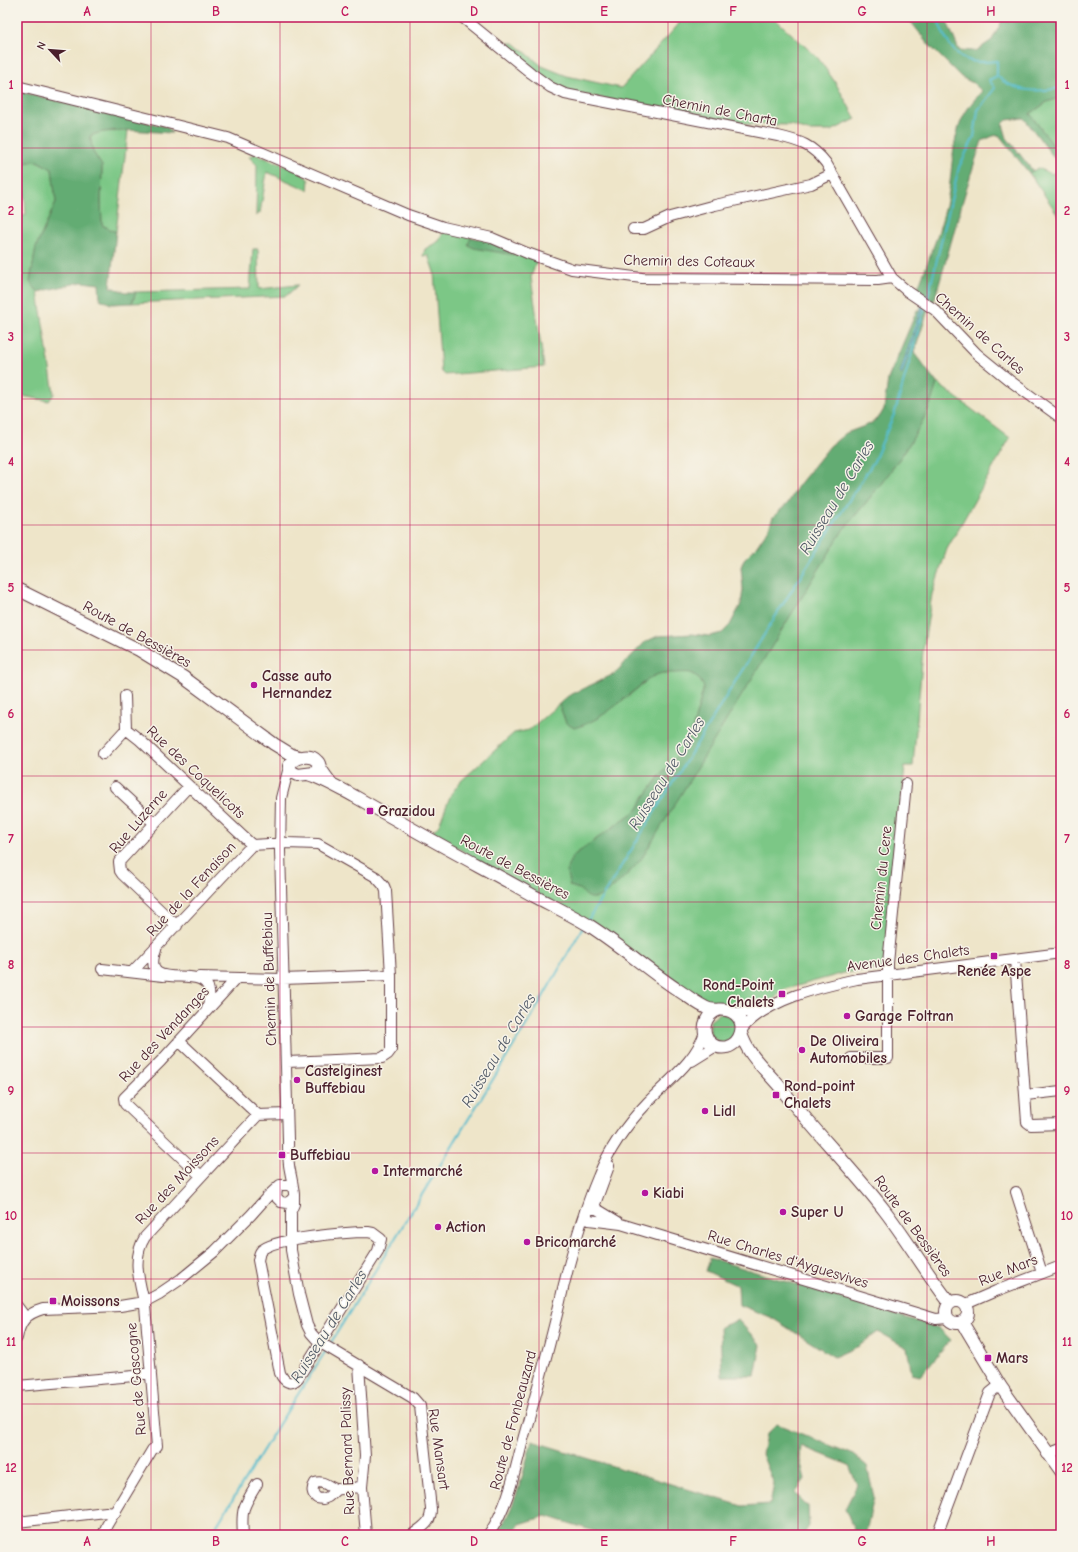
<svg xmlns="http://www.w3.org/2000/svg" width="1078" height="1552" font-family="'Comic Neue',sans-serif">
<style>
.green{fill:#7bc786;stroke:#627358}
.forest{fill:#64ac73;stroke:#57664f}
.water{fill:#52bcce;stroke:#4e6e7c}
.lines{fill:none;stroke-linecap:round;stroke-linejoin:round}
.stream{stroke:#52bcce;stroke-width:2}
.minor-casing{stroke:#633d43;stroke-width:12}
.major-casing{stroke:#633d43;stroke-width:14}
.minor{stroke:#fff;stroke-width:10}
.major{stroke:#fff;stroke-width:12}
.grid{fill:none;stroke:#c2185b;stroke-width:1;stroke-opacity:0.55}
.poi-dot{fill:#b5179e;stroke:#f7f3e8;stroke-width:1.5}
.labels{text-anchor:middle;stroke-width:3;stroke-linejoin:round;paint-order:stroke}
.street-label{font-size:15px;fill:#4a1f2b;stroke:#f7f3e8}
.poi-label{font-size:15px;font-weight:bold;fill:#4a1f2b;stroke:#f7f3e8;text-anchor:start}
.water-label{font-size:16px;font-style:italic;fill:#4d5664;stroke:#f7f3e8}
.neatline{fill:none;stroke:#c2185b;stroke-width:1.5}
.grid-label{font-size:13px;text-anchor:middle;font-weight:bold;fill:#c2185b}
</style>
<rect width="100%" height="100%" fill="#f7f3e8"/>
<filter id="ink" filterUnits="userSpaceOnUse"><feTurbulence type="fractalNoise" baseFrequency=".025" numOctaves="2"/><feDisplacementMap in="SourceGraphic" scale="8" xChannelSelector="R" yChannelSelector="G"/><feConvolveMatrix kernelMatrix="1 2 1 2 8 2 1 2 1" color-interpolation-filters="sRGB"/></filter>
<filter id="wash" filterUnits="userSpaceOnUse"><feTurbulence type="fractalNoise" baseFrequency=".012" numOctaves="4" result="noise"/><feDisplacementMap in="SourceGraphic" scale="16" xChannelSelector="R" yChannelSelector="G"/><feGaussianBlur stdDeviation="0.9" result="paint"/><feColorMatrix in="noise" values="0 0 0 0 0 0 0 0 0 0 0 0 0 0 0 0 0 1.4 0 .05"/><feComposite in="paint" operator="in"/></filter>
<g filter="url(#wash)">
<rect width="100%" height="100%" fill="#eee5c9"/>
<path class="green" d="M682 17H773L818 58 835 82 856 119 831 131H808L791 125 747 124 568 92 546 81 529 68 504 43H514L542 66 567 76 621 88 678 25Z
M1061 97V156L1030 114 1047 102Z
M128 131 116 232 102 225 101 202 102 166 93 152 90 136 99 132Z
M255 154 299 171 309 180 308 190 267 172 260 213 256 216 257 165 249 157Z
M37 161 52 169 56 202 36 247 30 282 38 292 54 394 49 401 17 395V217L26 215 23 168 18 163Z
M1061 167V219L1029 173 1038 168 1052 174Z
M444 231 471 237 537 260 531 277 544 367 445 375 441 371 434 272 428 255 423 256 425 249 439 241Z
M253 249H258L259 289 298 285 286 296 132 303 136 292 250 289Z
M937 383 1010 438 947 549 932 594 923 650 913 766H905L887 968 844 973 783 990 773 1000 740 1008 725 1004 710 1005 432 832 439 825 451 794 461 781 514 733 529 730 559 704 566 723 627 697 651 677 660 673 690 672 699 678 704 687 690 738 677 756 662 773 643 799 638 809 573 856 570 886 579 889 604 893C618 882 632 872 642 857L843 530C874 493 906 456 927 412 931 403 934 393 937 383Z
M720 1013 733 1017 738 1028 732 1040 720 1043 710 1034V1021Z"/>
<path class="forest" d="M897 17H945L959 50 976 51 992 40 1004 17H1061V97L1047 102 1030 114 1061 156V167L1024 118 1007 120 1003 124 1007 138 1033 171 1029 173 999 135 993 136 982 141C963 194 950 250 933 304L917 290C928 262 939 234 946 205 954 174 949 138 967 110 971 103 977 97 982 91L973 83 961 77 930 46 911 22Z
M17 91 167 127 172 133C148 132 112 126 90 136L93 152 102 166 101 202 102 225 116 232 110 287 126 292H136L132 303 111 304 100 299 99 284 82 282 38 292 30 282 36 247 56 202 52 169 37 161 17 164Z
M471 237 497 243 515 252 514 255 474 248 468 245Z
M917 310H928L914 353 937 383C934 393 931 403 927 412 906 456 874 493 843 530L642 858C635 867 607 897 595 898 586 899 585 893 579 889 577 888 573 887 570 886 566 872 565 869 573 856L638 809 643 799 662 773 677 756 690 738 704 687C695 671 692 672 674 673 669 673 663 672 659 674 648 677 640 687 631 693 615 707 595 723 574 728L566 723 559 704 568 696 614 674 645 642 658 636 692 634 709 636 722 633 730 625 741 604 743 589 741 567 744 559 757 546 769 528 773 517 788 503 798 486 830 446 846 433 870 424 880 416 884 409 888 379Z
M710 1258 939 1328 951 1340 920 1376 912 1374 907 1348 878 1332 859 1346 834 1357 772 1318 739 1305 738 1286 706 1271Z
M738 1320 761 1345 755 1376H722L720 1327Z
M777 1424 854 1455 867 1466 874 1497 866 1532 856 1535 845 1509 857 1485 849 1465 801 1446 800 1460 805 1479 795 1493 808 1506 809 1526 803 1535H607L546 1516 520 1524 510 1535H494C516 1512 523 1471 532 1441L742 1506 770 1504 774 1484 762 1454 766 1435Z"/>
<path class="water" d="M922 304 924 305 902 375 900 373Z"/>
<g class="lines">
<path class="stream" d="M997 76C1015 93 1038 92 1061 88
M927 301 959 167 974 137 978 110 995 88 989 80 997 76V61C988 62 979 63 971 61 952 56 942 33 937 17
M588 920 785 601 874 461 895 412 925 307
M330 1344 535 1011 583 927
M211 1535 279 1424 327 1349"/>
</g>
</g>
<g filter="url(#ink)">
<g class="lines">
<g class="minor-casing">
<path id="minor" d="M462 17 531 73 550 87 565 94 778 136C800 141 812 145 826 163L892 278 907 291 935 310 977 354 1009 380 1061 418
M17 86 228 138 408 215 443 227 492 238 527 253 572 269 642 278 878 280 892 278
M633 229H644L670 217 715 205 811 184 832 174
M125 696 126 729
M103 754 126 729 140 740 252 845
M115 787 154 823
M177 926 122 874 120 871 119 862 189 786
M156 949C139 997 205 960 209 991 210 997 209 1003 207 1009
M1015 959 1027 1122 1031 1125 1061 1124
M102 969 163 976
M132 972 252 845 286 843 318 844 376 877 384 886 386 891 391 975V1050L388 1054 382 1058 287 1062
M199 977 283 979 391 975
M735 1013 762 1010
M742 1029C767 999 820 987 857 979L1061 953
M179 1041 258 1115
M851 1058H888V963L906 784
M692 1061 716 1046
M1026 1095 1061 1091
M201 1176 125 1104 124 1098 161 1061 236 979
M277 1188 276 1197 281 1202 288 1203 294 1197C295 1192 290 1173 289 1165 288 1157 288 1148 288 1139L280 851 281 798 289 767
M1016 1192 1042 1273
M294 1197V1204L291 1211V1250L299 1294 307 1325 311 1333 319 1342 413 1398 420 1406 431 1509C431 1524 423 1526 412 1535
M595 1204 609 1166
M587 1210 595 1208 618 1222
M585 1211 589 1220 621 1224 936 1319 947 1318
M368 1232 373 1233 381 1239 378 1251 298 1378C291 1386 284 1382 280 1373L258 1260C259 1257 259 1253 261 1251 271 1238 350 1232 368 1232Z
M966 1304 996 1291 1061 1266
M17 1306 26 1318
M17 1338C20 1321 26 1314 43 1309L120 1306 144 1302 159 1294 181 1279 214 1252 251 1215 267 1197 280 1185H288L292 1187
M359 1365 365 1456 362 1487 366 1535
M17 1386 134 1376 151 1372
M1047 1454 1061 1449
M337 1489 328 1497 323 1499 317 1498C312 1494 311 1489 315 1483 324 1480 328 1487 336 1489 344 1490 354 1487 362 1487
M17 1522 106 1512 115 1513
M103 1535 107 1525 152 1450 157 1446 145 1306C140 1283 131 1259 145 1237L258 1115 287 1114
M243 1535C241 1509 243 1507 257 1484
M488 1535C509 1506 515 1469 524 1436 536 1394 548 1352 558 1310 568 1265 580 1220 598 1177 609 1149 627 1124 648 1102 668 1081 696 1061 705 1032
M937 1535 990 1393 1000 1385"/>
</g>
<g class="major-casing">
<path id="major" d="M17 589 139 650 183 677 274 744 292 755 299 757
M319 766 314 773 298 775 292 772 289 766C293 757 310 753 317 761 320 763 319 766 321 769 324 774 327 778 331 783
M308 774C324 779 339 788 354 796 377 809 400 822 423 835 460 856 497 875 534 896 553 906 572 915 590 926 621 946 648 970 678 990 688 996 698 1005 709 1009 719 1011 727 1007 735 1014 747 1024 741 1043 727 1047 704 1052 695 1019 718 1010
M741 1033C747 1055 766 1070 780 1087 813 1130 852 1168 885 1211 908 1241 927 1274 950 1303
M946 1312a11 11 0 1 1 22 0a11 11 0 1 1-22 0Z
M962 1322 1001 1387 1061 1471"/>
</g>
<use href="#minor" class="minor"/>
<use href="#major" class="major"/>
</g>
</g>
<path class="grid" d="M151 17V1535M280 17V1535M410 17V1535M539 17V1535M668 17V1535M798 17V1535M927 17V1535M17 148H1061M17 273H1061M17 399H1061M17 525H1061M17 650H1061M17 776H1061M17 902H1061M17 1027H1061M17 1153H1061M17 1279H1061M17 1404H1061"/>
<g class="poi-dot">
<circle cx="254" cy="685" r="4"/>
<rect x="366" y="807" width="8" height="8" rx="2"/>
<rect x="990" y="952" width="8" height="8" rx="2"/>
<rect x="778" y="990" width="8" height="8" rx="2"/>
<circle cx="847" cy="1016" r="4"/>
<circle cx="802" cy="1050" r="4"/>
<circle cx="297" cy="1080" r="4"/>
<rect x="772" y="1091" width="8" height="8" rx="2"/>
<circle cx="705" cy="1111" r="4"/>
<rect x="278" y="1151" width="8" height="8" rx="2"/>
<circle cx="375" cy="1171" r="4"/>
<circle cx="645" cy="1193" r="4"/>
<circle cx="783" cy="1212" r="4"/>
<circle cx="438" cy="1227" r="4"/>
<circle cx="527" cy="1242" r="4"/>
<rect x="49" y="1297" width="8" height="8" rx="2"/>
<rect x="984" y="1354" width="8" height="8" rx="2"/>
</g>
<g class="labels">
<g class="street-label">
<text transform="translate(720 110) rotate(11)" y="5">Chemin de Charta</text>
<text transform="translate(689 261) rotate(1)" y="5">Chemin des Coteaux</text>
<text transform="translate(980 333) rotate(42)" y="5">Chemin de Carles</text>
<text transform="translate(137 634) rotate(29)" y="5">Route de Bessières</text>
<text transform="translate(196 772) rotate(43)" y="5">Rue des Coquelicots</text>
<text transform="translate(138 821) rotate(-49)" y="5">Rue Luzerne</text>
<text transform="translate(515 867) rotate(28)" y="5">Route de Bessières</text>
<text transform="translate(881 878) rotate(-84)" y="5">Chemin du Cere</text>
<text transform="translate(191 889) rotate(-47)" y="5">Rue de la Fenaison</text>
<text transform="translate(908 958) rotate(-8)" y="5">Avenue des Chalets</text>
<text transform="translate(269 979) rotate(-92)" y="5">Chemin de Buffebiau</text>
<text transform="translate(164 1034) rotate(-47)" y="5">Rue des Vendanges</text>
<text transform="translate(177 1180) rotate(-47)" y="5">Rue des Moissons</text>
<text transform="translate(913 1226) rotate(54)" y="5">Route de Bessières</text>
<text transform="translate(788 1259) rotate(17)" y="5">Rue Charles d'Ayguesvives</text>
<text transform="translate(1008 1270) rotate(-22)" y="5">Rue Mars</text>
<text transform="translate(136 1379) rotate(-95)" y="5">Rue de Gascogne</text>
<text transform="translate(513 1420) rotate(-75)" y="5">Route de Fonbeauzard</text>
<text transform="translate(439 1449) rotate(82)" y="5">Rue Mansart</text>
<text transform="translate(347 1451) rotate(-92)" y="5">Rue Bernard Palissy</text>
</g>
<g class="poi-label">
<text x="262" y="681">Casse auto<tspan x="262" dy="17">Hernandez</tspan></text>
<text x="378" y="816">Grazidou</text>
<text x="994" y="976" text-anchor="middle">Renée Aspe</text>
<text x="774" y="990" text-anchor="end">Rond-Point<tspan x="774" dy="17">Chalets</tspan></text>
<text x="855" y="1021">Garage Foltran</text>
<text x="810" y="1046">De Oliveira<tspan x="810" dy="17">Automobiles</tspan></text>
<text x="305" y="1076">Castelginest<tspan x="305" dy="17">Buffebiau</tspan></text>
<text x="784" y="1091">Rond-point<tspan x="784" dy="17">Chalets</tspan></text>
<text x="713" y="1116">Lidl</text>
<text x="290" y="1160">Buffebiau</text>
<text x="383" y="1176">Intermarché</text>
<text x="653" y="1198">Kiabi</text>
<text x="791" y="1217">Super U</text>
<text x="446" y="1232">Action</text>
<text x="535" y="1247">Bricomarché</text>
<text x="61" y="1306">Moissons</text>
<text x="996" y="1363">Mars</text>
</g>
<g class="water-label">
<text transform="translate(836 497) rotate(-59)" y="6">Ruisseau de Carles</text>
<text transform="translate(666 773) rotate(-58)" y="6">Ruisseau de Carles</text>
<text transform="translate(498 1050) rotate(-59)" y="6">Ruisseau de Carles</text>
<text transform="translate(328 1326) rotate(-58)" y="6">Ruisseau de Carles</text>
</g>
</g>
<rect width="1078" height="1552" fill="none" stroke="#f7f3e8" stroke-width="44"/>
<g transform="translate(50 50) rotate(296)" stroke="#f7f3e8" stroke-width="3" paint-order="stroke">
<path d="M0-3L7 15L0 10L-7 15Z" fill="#4a1f2b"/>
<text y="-6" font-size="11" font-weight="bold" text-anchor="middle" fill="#4a1f2b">N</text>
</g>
<rect x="22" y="22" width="1034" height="1508" class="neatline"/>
<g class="grid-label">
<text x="87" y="16">A</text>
<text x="216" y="16">B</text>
<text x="345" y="16">C</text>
<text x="474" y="16">D</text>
<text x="604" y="16">E</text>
<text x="733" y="16">F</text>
<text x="862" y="16">G</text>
<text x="991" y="16">H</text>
<text x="11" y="89">1</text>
<text x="1067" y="89">1</text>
<text x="11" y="215">2</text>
<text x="1067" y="215">2</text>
<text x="11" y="341">3</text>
<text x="1067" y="341">3</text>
<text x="11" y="466">4</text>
<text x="1067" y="466">4</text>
<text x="11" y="592">5</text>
<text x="1067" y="592">5</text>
<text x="11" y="718">6</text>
<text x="1067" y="718">6</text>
<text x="11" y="843">7</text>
<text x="1067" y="843">7</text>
<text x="11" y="969">8</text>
<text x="1067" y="969">8</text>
<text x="11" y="1095">9</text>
<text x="1067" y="1095">9</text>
<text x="11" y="1220">10</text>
<text x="1067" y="1220">10</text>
<text x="11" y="1346">11</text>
<text x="1067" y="1346">11</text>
<text x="11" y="1472">12</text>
<text x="1067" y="1472">12</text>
<text x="87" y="1546">A</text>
<text x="216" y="1546">B</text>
<text x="345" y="1546">C</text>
<text x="474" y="1546">D</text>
<text x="604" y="1546">E</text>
<text x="733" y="1546">F</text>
<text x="862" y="1546">G</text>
<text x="991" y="1546">H</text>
</g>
</svg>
